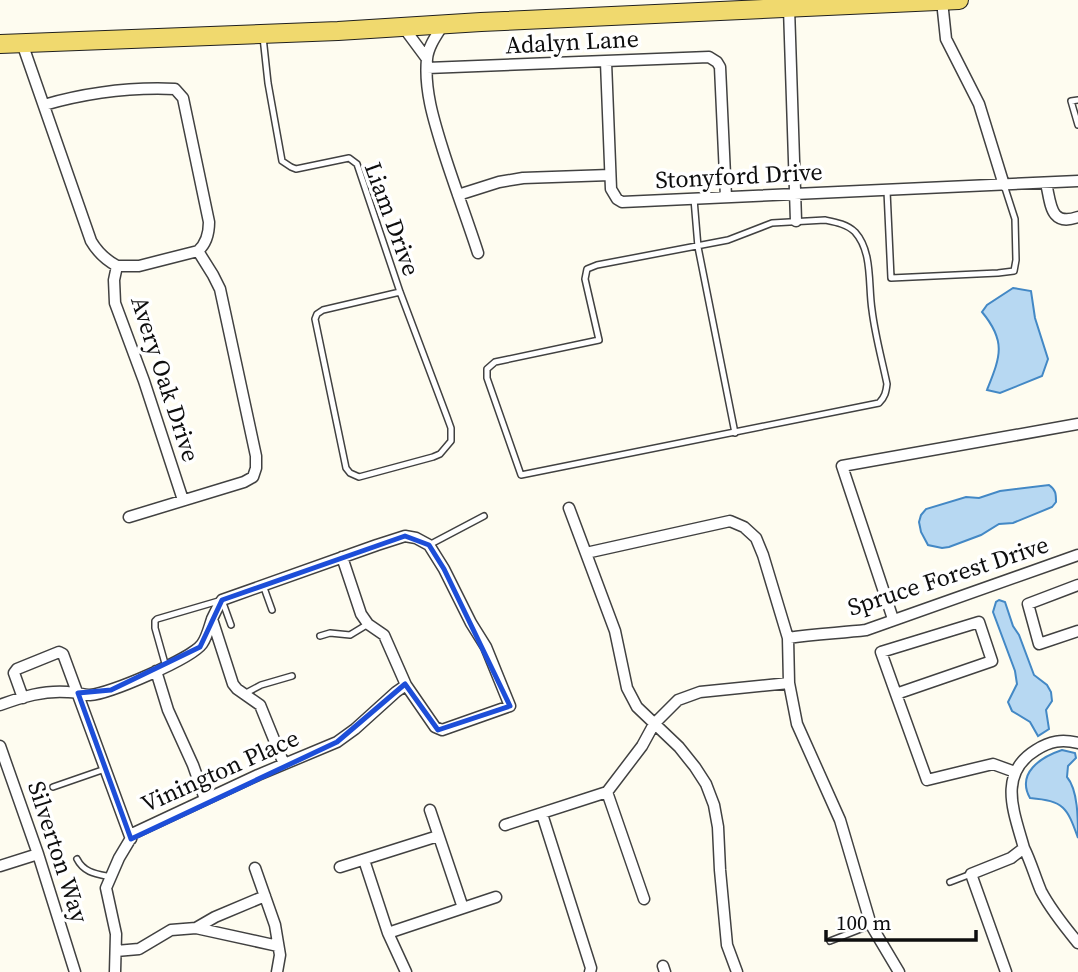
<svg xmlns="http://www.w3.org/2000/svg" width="1078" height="972" font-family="'Source Serif 4',serif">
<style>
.water{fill:#b7d8f2;stroke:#4388c5;stroke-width:2}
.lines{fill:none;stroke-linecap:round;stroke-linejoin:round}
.lane-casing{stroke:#414141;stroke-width:8}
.street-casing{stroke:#414141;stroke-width:13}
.primary-casing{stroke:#1f1f1f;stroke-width:20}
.lane{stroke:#fff;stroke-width:5}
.street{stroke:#fff;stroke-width:10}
.primary{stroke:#f0d96e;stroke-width:18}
.marked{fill:none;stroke:#1d4ed8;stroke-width:5;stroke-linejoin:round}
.labels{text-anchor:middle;stroke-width:7;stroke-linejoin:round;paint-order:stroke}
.street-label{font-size:24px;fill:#0e0e0e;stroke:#fff}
</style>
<rect width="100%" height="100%" fill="#fefcf0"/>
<path class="water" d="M1013 288 1031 291 1035 318 1048 359 1042 376 1000 393 987 390C1000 357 1007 342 982 312L987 305Z
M1049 485C1056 490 1056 494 1056 502L1052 507 1013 523 999 524 981 535 949 547 942 548 928 545 921 532 919 522 921 515 926 509 966 497 979 498 1000 491Z
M999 600 1005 602 1013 626 1019 635 1034 675 1047 685 1051 692 1052 701 1046 710 1049 729 1038 736 1030 722 1012 711 1008 702 1017 684 1015 671 993 612 996 602Z
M1062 750 1075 753 1076 758 1068 766 1067 777C1078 790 1078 819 1078 838 1067 807 1064 801 1030 798 1016 773 1041 757 1062 750Z"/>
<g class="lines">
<g class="lane-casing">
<path id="lane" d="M263 37 268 83 282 161 291 167 296 169 349 158 357 164 398 286 400 292 447 417 451 428V441L440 454 433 457 359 477 350 473 346 468 315 319 317 314 323 310 400 292
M1078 100 1071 101 1078 125
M887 191 891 278 998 273 1014 271 1016 260 1015 219 1004 185
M694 199 698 247 735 433
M825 220C835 222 847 224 855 232 873 252 868 285 872 310 875 335 882 360 887 384 886 392 885 397 879 403L521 475 487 378V369L495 362 599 340 585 279 587 269 597 265 728 240 772 223Z
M429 545 484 516
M263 585 272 610
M320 636 330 633 350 635 368 624
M166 667 155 628V621L157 619 222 600 231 625
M246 693 261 685 292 676
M53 787 105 769
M77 859C84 873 97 874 111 877
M950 882 971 874
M830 941 871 925"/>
</g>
<g class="street-casing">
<path id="street" d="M942 1 946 39 979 104 1004 185
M789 8 796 221
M443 25C436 36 428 47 427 59 424 90 434 121 443 150 454 185 467 219 478 253
M404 28 427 59
M22 43 91 241C98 253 106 260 117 266
M606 62 611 189 617 199 622 202 1078 181
M427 68 709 57 717 62 720 67 726 197
M44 105C86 93 131 87 175 89L183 98 209 222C209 233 207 243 198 251
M1046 183C1051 204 1050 227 1078 217
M458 195 499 182 523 178 610 175
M117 266 114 280 115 303 144 381 183 500
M117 266H139L198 251
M569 508 615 631 627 688 637 707 679 747 695 767 706 784 714 805 718 827 720 870 727 945 737 972
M129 517 244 482 253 477 256 468V456L220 289 213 275 198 251
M586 553 730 521 744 527 756 538 763 555 788 638 789 683 797 724 840 820 871 925 899 972
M1078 585 1028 604 1039 644 1078 631
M212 619 233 684 237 689 260 705 284 764
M893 619 842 466 1078 424
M979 622 992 661 896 694 881 652Z
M788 638C814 634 840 633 866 630L1078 555
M156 671 168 710 193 765 205 799
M896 694 927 780 993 764 1015 772
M23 698 14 673 17 669 59 652 63 654 131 839
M0 705C22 697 44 690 68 692 75 692 83 695 90 695 109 694 191 659 202 644 207 637 209 628 212 619 215 613 218 606 222 600L377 545 405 536 416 538 429 545 444 569 471 623 486 647 510 706 442 730 435 727 406 685 384 635 368 624 361 614 342 557
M0 746 38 854 75 972
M607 792 644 899
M430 810 463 908
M542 814 591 968 590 972
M505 825 607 792 642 746 654 724 678 700 700 692 789 683
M1024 848C1031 862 1035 877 1041 891 1051 910 1064 926 1078 943
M364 860 388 933 406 972
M0 866 38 854
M340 867 438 836
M255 868 275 925 280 955 277 972
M265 896 215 917 196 928 278 946
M388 933 496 897
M116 951 139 949 171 930 196 928
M663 966 665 972
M115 972 116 934 106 888 119 858 134 833 258 775 337 742 355 729 396 692 406 685
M1006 972 971 874 1011 858 1024 848C1014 812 997 774 1036 750 1050 741 1062 739 1078 743"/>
</g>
<g class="primary-casing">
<path id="primary" d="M0 44 338 31 481 22 959 0"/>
</g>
<use href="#lane" class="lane"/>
<use href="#street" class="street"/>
<use href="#primary" class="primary"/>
</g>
<path class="marked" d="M405 536 429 545 444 569 510 706 438 730 405 684 337 742 131 839 78 693 111 690 200 647 222 600Z"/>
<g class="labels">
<g class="street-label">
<text transform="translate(572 42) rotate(-3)" y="8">Adalyn Lane</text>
<text transform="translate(739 176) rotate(-3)" y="8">Stonyford Drive</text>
<text transform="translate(392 219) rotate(70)" y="8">Liam Drive</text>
<text transform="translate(165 379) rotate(72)" y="8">Avery Oak Drive</text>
<text transform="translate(948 576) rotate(-18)" y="8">Spruce Forest Drive</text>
<text transform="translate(220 771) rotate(-24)" y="8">Vinington Place</text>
<text transform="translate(58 852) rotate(72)" y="8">Silverton Way</text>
</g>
</g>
<path d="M826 930v10h150v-10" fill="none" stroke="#0e0e0e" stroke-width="3.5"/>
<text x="836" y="930" font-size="21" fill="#0e0e0e" stroke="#ffffff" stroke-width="5" paint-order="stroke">100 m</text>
</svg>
